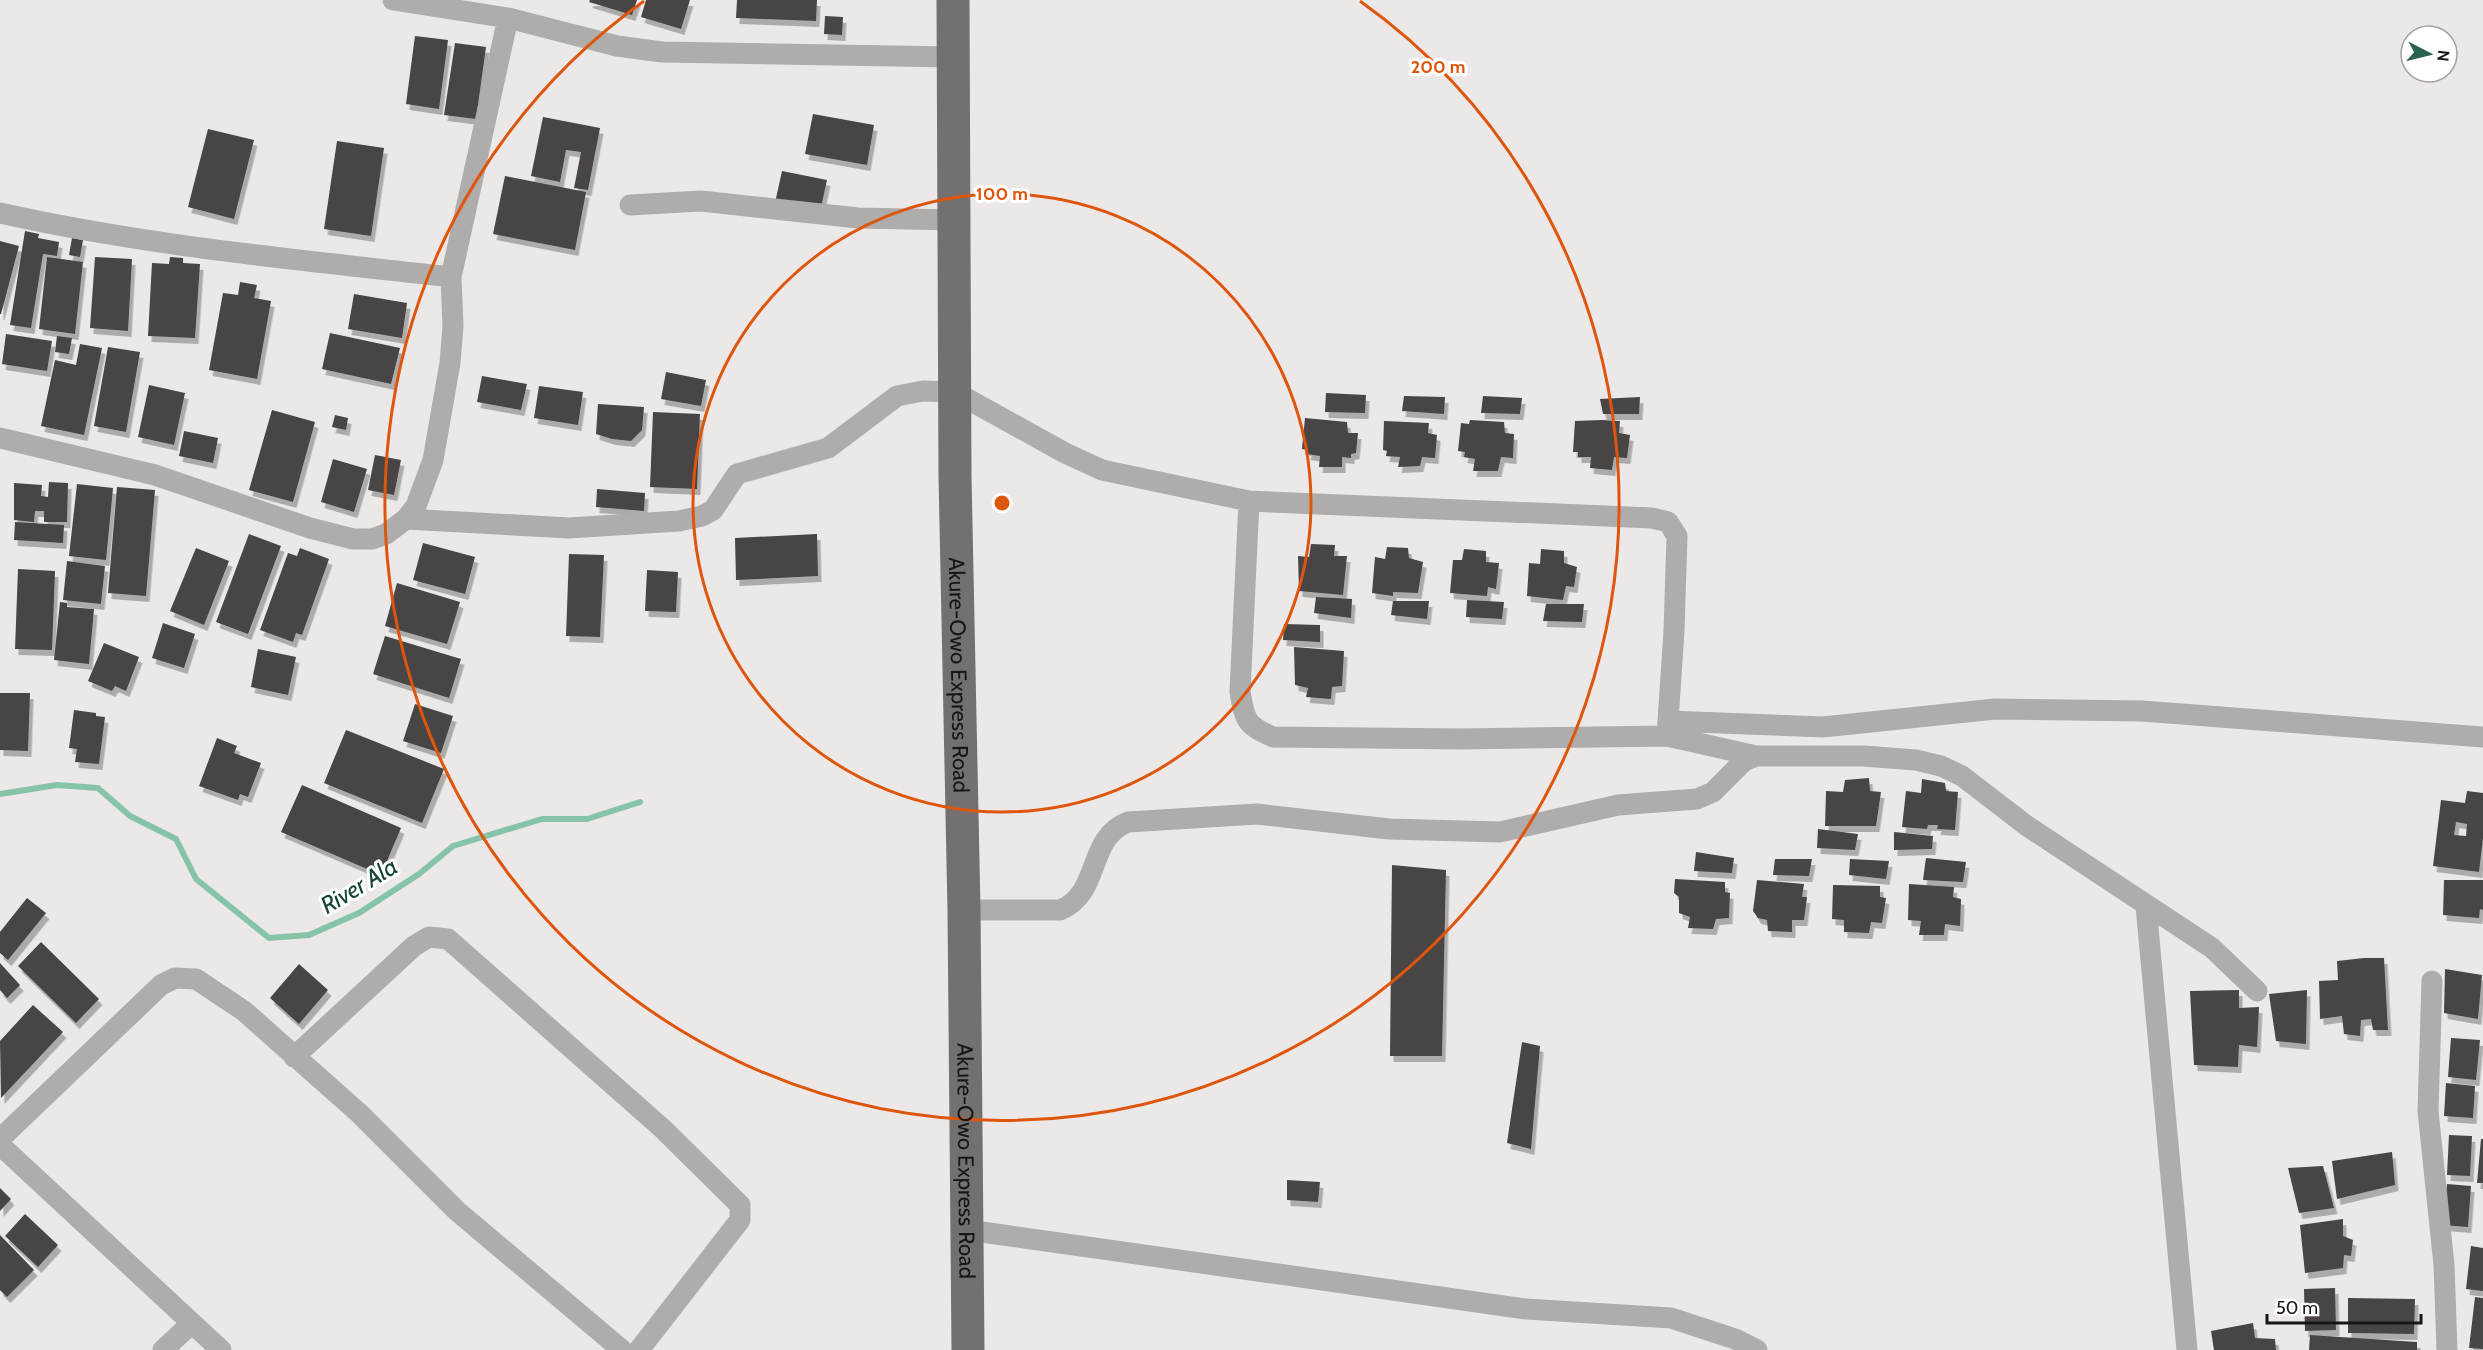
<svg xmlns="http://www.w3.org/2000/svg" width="2483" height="1350" font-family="Cabin,sans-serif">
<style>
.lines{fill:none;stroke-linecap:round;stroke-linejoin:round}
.stream{stroke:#86c4a9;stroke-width:6}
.building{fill:#484444;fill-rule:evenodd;filter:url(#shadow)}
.minor{stroke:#aeadac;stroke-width:21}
.trunk{stroke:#747070;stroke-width:33}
.ring{fill:none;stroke:#de560c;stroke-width:3}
.labels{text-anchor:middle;stroke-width:6;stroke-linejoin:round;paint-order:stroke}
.street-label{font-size:22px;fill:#171616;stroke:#fff}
.water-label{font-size:24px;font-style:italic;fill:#134533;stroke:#fff}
.centre{fill:#de560c;stroke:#fff;stroke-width:3}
.ring-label{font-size:18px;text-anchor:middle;font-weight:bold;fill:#de560c;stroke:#fff;stroke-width:6;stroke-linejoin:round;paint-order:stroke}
</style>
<defs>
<filter id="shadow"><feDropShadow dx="3.5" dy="6" stdDeviation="0" flood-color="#0004"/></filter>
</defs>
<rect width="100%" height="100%" fill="#ece8e8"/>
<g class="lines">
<path class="stream" d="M0 794 57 785 98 788 130 816 176 839 196 879 269 938 309 935 359 913 419 874 453 846 542 819H587L640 802"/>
</g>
<path class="building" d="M590 0H637L632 15 589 2Z
M646 0H690L681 29 641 17Z
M737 0H817L816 21 736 18Z
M825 16 843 17 842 35 824 34Z
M415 36 448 40 439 109 406 104Z
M455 43 486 47 476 119 444 115Z
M813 114 874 125 867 165 805 154Z
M543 117 600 128 588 190 574 188 581 152 566 150 560 182 531 176Z
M208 129 254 140 234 219 188 207Z
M337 141 384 148 371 236 324 229Z
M782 171 827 180 820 212 775 203Z
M505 176 586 192 575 250 493 234Z
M25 231 39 234 38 238 59 242 57 256 43 254 31 328 10 325Z
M72 238 83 240 80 257 69 255Z
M0 241 19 246 1 314H0Z
M47 257 83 262 75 334 39 329Z
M95 257 132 259 128 331 90 328Z
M170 257 183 258V263L200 264 195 338 148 336 152 263 169 264Z
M240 282 257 285 254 298 271 301 257 379 209 370 223 293 238 295Z
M354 294 407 303 402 338 348 329Z
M330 333 400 348 391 384 322 369Z
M6 334 52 341 47 371 2 364Z
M57 336 72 338 69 354 55 352Z
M80 344 102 348 84 435 41 426 55 360 76 365Z
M108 347 140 352 126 432 94 426Z
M666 372 706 380 701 406 661 399Z
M482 376 527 384 521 410 477 402Z
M149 385 185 393 174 445 138 437Z
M539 386 583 392 578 425 534 418Z
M1326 393 1366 395 1365 413 1325 412Z
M1404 396 1445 397 1444 414 1402 411Z
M1483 396 1522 398 1520 414 1481 413Z
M1640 397 1639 414H1603L1600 399Z
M598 404 644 407 642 430 631 441 612 439 596 434Z
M272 410 315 422 293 502 249 490Z
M653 412 700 414 697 489 650 487Z
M335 415 348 418 346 430 332 427Z
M1305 418 1347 422 1348 433H1358L1356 453 1351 454V458L1342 457V467H1319L1320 456 1307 454 1308 450 1302 449Z
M1470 420 1504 422 1505 433 1514 434 1513 458 1501 457 1498 471H1473L1475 459 1464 457 1465 452 1458 451 1461 423 1469 424Z
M1602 420 1620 421 1619 433 1630 435 1627 458 1614 457 1612 470 1590 468 1591 457H1578V452H1573L1575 421Z
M1384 421 1429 423 1428 433 1437 435 1435 458 1422 457 1420 466 1398 467 1400 457 1386 456 1387 451 1383 450Z
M184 431 218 438 213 463 179 456Z
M375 455 401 460 394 495 368 490Z
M333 459 367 469 354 512 321 502Z
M49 482 68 483 67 522H44V511H35L34 522 14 520V483L42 485 41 496 48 497Z
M77 484 113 488 106 560 69 556Z
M117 487 155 490 146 596 108 593Z
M597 489 645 493 644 511 596 507Z
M15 522 64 525 63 543 14 540Z
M249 534 281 546 248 634 216 622Z
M817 534 818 576 736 580 735 538Z
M423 543 475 557 465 594 413 580Z
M1311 544 1335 545 1334 556H1347L1343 595 1299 591 1298 556 1309 557Z
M1387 547 1408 548 1409 558 1423 562 1418 593 1393 592V596L1372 593 1375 557 1385 559Z
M196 548 229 561 204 625 170 611Z
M300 548 329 559 302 635 296 633 293 642 260 630 288 553 297 556Z
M1464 549 1486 551V562L1499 563 1496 589 1488 587 1487 596 1450 593 1453 560H1462Z
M1541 549 1564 551V563L1577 567 1574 587 1566 586 1563 600 1527 596 1529 563 1540 564Z
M569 554 604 555 600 637 566 636Z
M67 561 105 566 101 604 63 600Z
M18 569 55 571 52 650 15 649Z
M647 570 678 572 676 612 645 611Z
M397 583 460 602 447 644 385 626Z
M1316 597 1352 599 1351 618 1314 613Z
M1467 600 1504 602 1502 619 1466 617Z
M1393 601H1429L1427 619 1391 615Z
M60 602 67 603V607L94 609 89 664 54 660Z
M1546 604H1584L1582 622 1543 621Z
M163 623 195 634 184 668 152 658Z
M1284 624 1320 625V642L1283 640Z
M385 636 461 659 449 698 373 674Z
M104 643 139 657 126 691 115 686 112 691 88 681Z
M1294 647 1344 651 1342 686 1332 687 1331 699 1306 697 1308 688 1295 685Z
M258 649 296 657 288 695 251 687Z
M0 693H30L28 751 0 750Z
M415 704 453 716 441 753 403 741Z
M74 710 96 713V716L105 717 99 764 75 762 77 749 69 748Z
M346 730 444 769 422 823 324 783Z
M217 738 237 746 234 753 261 763 248 797 240 794 238 800 199 786Z
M1869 778 1870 791 1881 792 1876 826H1825L1826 791 1843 792 1845 780Z
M1922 779 1945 783 1946 791 1958 792 1955 830 1937 829 1938 825H1928L1927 829 1902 827 1906 791 1921 793Z
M302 785 401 828 381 875 281 832Z
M2467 791 2483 793V838L2479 872 2433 866 2441 800 2465 803ZM2456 822 2467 824 2466 836 2454 835Z
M1818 829 1858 834 1855 850 1817 848Z
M1894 832 1933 836 1932 849 1894 850Z
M1696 852 1734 858 1732 873 1694 871Z
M1926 858 1966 862 1963 882 1923 880Z
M1775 859H1812L1809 876 1773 875Z
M1850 859 1889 861 1886 879 1849 875Z
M1392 865 1446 870 1442 1056H1390Z
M1675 879 1725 882V892L1730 893 1729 918 1716 919 1713 929 1688 928 1690 917 1679 913V897L1674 893Z
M1757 880 1804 884 1802 897H1807L1804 920H1792V932L1768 931 1767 920 1758 918 1753 911Z
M2444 880H2483V910L2480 909 2479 918 2443 915Z
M1909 884 1954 887 1953 897 1961 899 1960 926 1945 924 1944 935H1919L1921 921 1908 920Z
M1833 885 1880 886V897L1886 898 1882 923 1871 922 1869 933 1844 932V920L1832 919Z
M27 898 46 913 8 960 0 953V932Z
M41 942 99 999 76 1023 18 966Z
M2364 958H2384L2388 1030H2373L2371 1019 2361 1020 2360 1036 2344 1034 2342 1016 2320 1019 2319 981 2338 980 2337 961Z
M0 963 20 985 7 998 0 990Z
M299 964 328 990 299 1024 270 998Z
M2445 969 2482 975 2478 1019 2444 1013Z
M2239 990V1008L2259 1007 2257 1047 2239 1045 2238 1067 2194 1065 2190 991Z
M2307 990 2306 1044 2276 1041 2269 994Z
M33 1005 63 1032 1 1098 0 1041Z
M2451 1038 2480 1040 2476 1080 2448 1077Z
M1522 1042 1540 1046 1531 1149 1507 1143Z
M2446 1083 2475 1086 2473 1118 2444 1116Z
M2449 1135 2472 1136 2470 1176 2447 1175Z
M2481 1139H2483V1183H2477Z
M2392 1152 2395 1185 2337 1199 2332 1161Z
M2323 1166 2334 1208 2299 1213 2288 1168Z
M1287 1180 1320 1182 1318 1202 1287 1200Z
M2447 1184 2471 1186 2468 1227 2443 1225Z
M0 1188 11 1199 0 1211Z
M25 1214 58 1245 38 1267 5 1236Z
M2343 1219V1236L2353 1240 2351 1256 2344 1255 2343 1268 2305 1273 2300 1225Z
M0 1235 34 1270 7 1297 0 1290Z
M2471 1246 2483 1248V1291L2466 1289Z
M2335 1288 2336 1330 2305 1331 2304 1289Z
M2475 1297 2483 1298V1349L2469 1348Z
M2348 1298 2415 1299 2414 1334 2348 1333Z
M2253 1323 2255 1338 2275 1339 2276 1350H2214L2211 1331Z
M2310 1335 2417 1342V1350H2309Z"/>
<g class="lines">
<path class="minor" d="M393 0 508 18 617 46 662 52 953 57
M630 205 701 201 858 218 954 220
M0 213C148 246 300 260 451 277
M0 438 155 475 310 528 353 539H372L386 534 406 519 416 506 433 460 450 363 453 326 451 277 508 18
M1249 501 1240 692C1245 721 1246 725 1273 737L1462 739 1667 736 1756 756
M406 519 569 528 679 521 702 516 713 510 737 474 828 448 897 396 923 391 955 392 1065 453 1102 470 1249 501 1652 518 1668 522 1677 536 1674 631 1667 736
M1668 721 1823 727 1995 709 2142 711 2483 737
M2146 906 2187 1350
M964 910H1060C1102 893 1086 838 1128 822L1257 814 1389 829 1500 832 1618 805 1697 799 1713 792 1744 761 1756 756H1864L1916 760 1941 766 1962 776 2027 826 2212 948 2257 991
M2432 981 2428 1111 2444 1265 2447 1350
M294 1057 414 946 429 937 448 939 663 1129 740 1205V1220L639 1350
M0 1139 161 985 175 978 196 979 244 1011 360 1114 457 1211 622 1350
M0 1145 221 1350
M968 1230 1526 1309 1671 1318 1735 1339 1757 1350
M163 1350 192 1323"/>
<path class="trunk" id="s1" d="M953 0 955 476 964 910 968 1350"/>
</g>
<g class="ring">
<circle cx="1002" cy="503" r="309"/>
<path d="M1360 1A617 617 0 1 1 644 1"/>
</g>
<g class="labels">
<g class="street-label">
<text dy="8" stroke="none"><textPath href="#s1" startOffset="675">Akure-Owo Express Road</textPath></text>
<text dy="8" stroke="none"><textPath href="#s1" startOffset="1161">Akure-Owo Express Road</textPath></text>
</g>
<g class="water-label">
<text transform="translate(359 886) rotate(-31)" y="8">River Ala</text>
</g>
</g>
<circle cx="1002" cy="503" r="9" class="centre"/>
<g class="ring-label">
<text x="1438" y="73">200 m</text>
<text x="1002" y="200">100 m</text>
</g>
<g transform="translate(2429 54) rotate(97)"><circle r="28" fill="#ffffff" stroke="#a2a2a2" stroke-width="1.5"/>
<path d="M0-4.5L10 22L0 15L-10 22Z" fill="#29634c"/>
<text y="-9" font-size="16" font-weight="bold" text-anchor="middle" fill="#171616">N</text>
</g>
<path d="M2267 1314v9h154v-9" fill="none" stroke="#171616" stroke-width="3"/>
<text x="2276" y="1314" font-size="18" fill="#171616" stroke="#ffffff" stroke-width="4.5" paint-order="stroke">50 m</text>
</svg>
